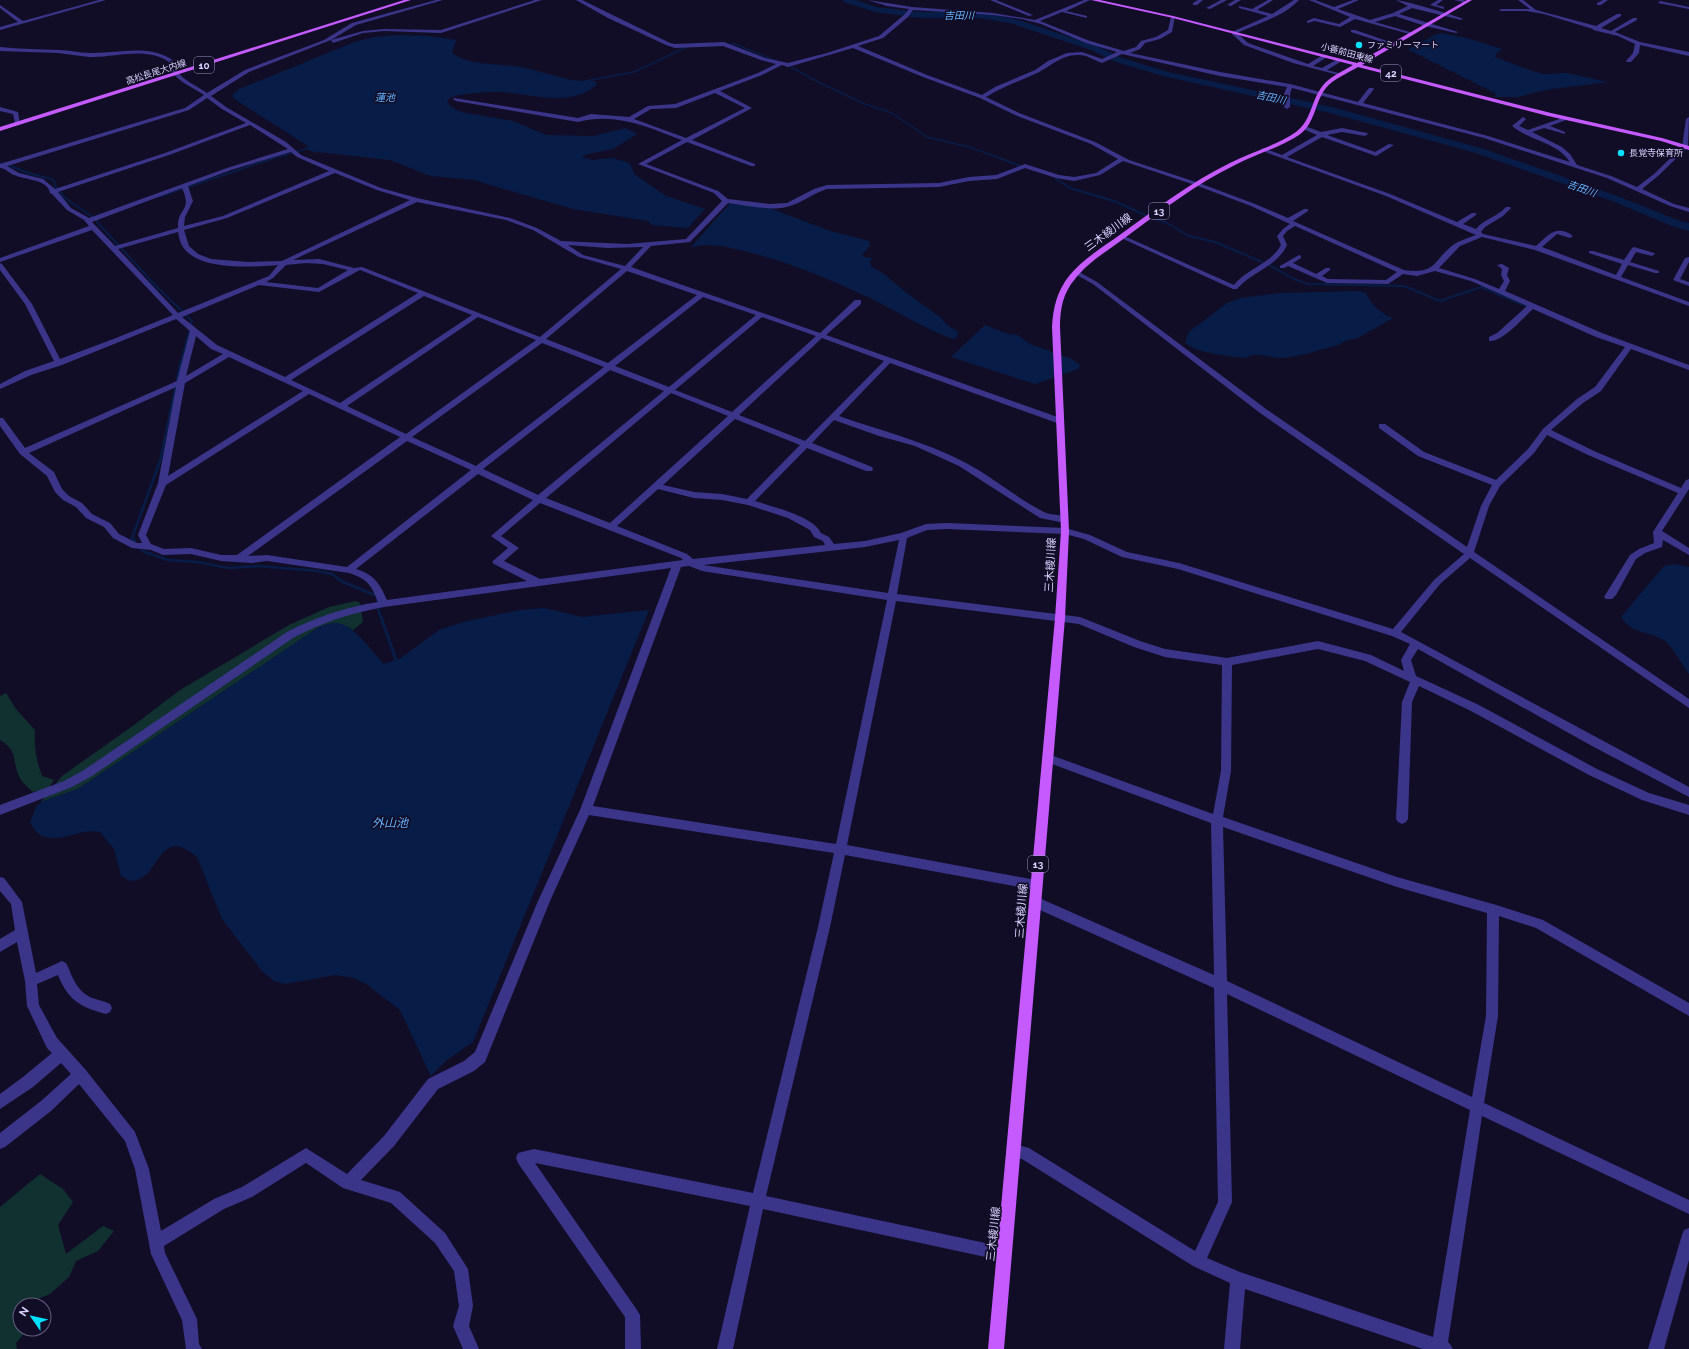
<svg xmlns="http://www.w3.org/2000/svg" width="1689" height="1349" font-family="Raleway,'Noto Sans JP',sans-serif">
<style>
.green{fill:#103130}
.water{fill:#071d47}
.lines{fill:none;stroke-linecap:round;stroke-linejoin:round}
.stream-far3{stroke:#071d47;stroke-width:1.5}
.stream-far2{stroke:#071d47;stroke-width:2}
.stream-far1{stroke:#071d47;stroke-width:2.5}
.stream{stroke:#071d47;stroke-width:3}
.river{fill:#071d47;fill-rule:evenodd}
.minor{fill:#3a3589;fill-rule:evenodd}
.major{fill:#c45aff;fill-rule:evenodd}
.poi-dot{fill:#00e1fe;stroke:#120d27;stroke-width:1.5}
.labels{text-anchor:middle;stroke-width:3.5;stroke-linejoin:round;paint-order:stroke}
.far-poi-label{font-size:9px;fill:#d9d3ff;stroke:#120d27;text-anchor:start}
.far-street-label{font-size:9px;fill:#d9d3ff;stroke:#120d27}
.far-water-label{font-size:10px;font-style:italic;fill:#61b4ff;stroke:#120d27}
.shield{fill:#120d27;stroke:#9d98be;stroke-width:1}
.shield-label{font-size:10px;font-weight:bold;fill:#d9d3ff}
.street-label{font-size:11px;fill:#d9d3ff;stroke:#120d27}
.water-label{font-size:12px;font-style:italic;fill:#61b4ff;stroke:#120d27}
</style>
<rect width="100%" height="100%" fill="#120d27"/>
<path class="green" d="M356 601 360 603 363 622 353 630 344 625 319 627 78 789 41 802 62 776 134 725 180 690 289 625 329 607Z
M6 693 16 709 35 730C34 747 36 760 42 776L54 780 48 789 33 792C29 788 22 783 20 778 11 762 20 752 0 740V696Z
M40 1174 63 1189 73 1202 58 1225 66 1254 103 1226 114 1231 98 1251 76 1261 69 1277 50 1294 26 1304V1305H20V1329H28L16 1343 17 1349H0V1207Z"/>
<path class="water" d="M1442 33 1470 39 1502 49 1496 54 1495 57 1532 71 1543 74 1567 73 1608 82 1552 89 1532 93 1519 97H1494L1496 94 1491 91 1409 50 1410 48 1437 34Z
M395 35 430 36 456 40 452 53C472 67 497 63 520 67 536 70 551 75 567 79 576 81 586 81 595 81L597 84C574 107 533 95 504 92 492 91 479 93 467 94 460 95 451 95 447 101L450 106 461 112 513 121 546 135 593 136 626 128 637 134 613 149 588 154 581 157 593 160 612 158 627 162 631 165 634 174 666 196 705 209 688 228 652 225 648 221 573 209 477 181 476 180 431 176 390 160 318 152 316 153 305 148 308 146 233 98V94L239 89 357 41 375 37Z
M730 203 767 207 830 231 869 241 870 246 862 255 864 257 872 258 870 262 871 266 884 274 904 291 941 318 947 325 958 332 957 337 954 339 950 338C924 328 900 313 874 300 837 282 797 265 756 254 740 250 722 245 705 245 700 245 696 247 691 247Z
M1358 291 1366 293C1372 306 1380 313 1393 318L1356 339 1347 340 1338 345C1323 349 1298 357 1283 358 1271 359 1256 350 1246 358 1233 357 1191 352 1185 342L1189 332 1227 303 1240 298 1280 293Z
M985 325 1008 334 1018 335 1030 344 1072 359 1080 365 1078 369 1035 384 951 357Z
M1674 564 1689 567V674C1684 667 1671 645 1665 641 1649 630 1634 636 1621 617L1664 566Z
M544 608 582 617 649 610 473 1042 447 1060 431 1076 400 1010 366 984 354 978 335 975 285 984 274 981 262 971 222 919 197 857C156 823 162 881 130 881L121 876 114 849 100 832C76 826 45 855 30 822L36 807 41 802 78 789 319 627C325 625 331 622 337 623 355 625 372 652 384 664L401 658 439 630 463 622 520 610Z"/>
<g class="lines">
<path class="stream-far3" d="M726 45 735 44 776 61
M702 46H716
M791 67 820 83 865 104 892 113 927 137 969 147 1005 160
M585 81 634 72 687 47
M267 160 309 148"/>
<path class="stream-far2" d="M1002 159 1020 166
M0 163 6 164 28 173 51 179 54 181 56 187 65 198 97 220V222L155 285 192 321 181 362
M1056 179 1070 188 1114 201 1145 215
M158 197 271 159
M1155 219 1167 223 1189 236 1215 242 1262 262
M1269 265 1294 279 1308 284 1404 286 1440 301 1481 287 1526 306"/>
<path class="stream-far1" d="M135 541 132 538 160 461 181 361
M142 551 168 560 198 562 228 568 258 566 318 571 332 574 341 581 377 596 378 608 381 618"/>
<path class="stream" d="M381 617 396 660"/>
<path class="river" d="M843 0H856L876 7 921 12H979L1015 19 1097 46 1122 58 1168 72 1332 107 1484 149 1620 197 1680 221 1689 223V231L1672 226 1612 201 1476 153 1330 113 1163 76 1116 62 1091 50 1010 23 979 18H921L875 12 844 2Z"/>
<path class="minor" d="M99 0H106L0 30V27L18 22 0 8V5L23 21Z
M436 0H443L356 25 331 40 363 31 384 29 441 30 535 0H542L441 33 384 31 363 33 333 43 331 40 249 72 211 96 226 107 286 142 301 155 381 188 417 198 510 218 537 228 561 241 627 244 686 239 722 201 714 193 638 164 682 140C647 127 616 112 578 122L456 101 453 99 454 98 578 118 591 114 629 117 648 106 675 104 758 73 776 64 761 60 723 46 675 48 666 45 608 18 576 0H582L670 43 675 44 724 42 765 58 788 63 827 53 879 36 904 15 909 9 887 6 868 0 912 7 993 13 1035 20 1084 0H1090L1066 11 1087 16V18L1062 12 1040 21 1090 41 1124 51 1136 47 1141 41 1156 37 1168 30 1171 17 1175 16 1172 32 1160 39 1145 43 1140 49 1130 53 1220 72 1290 84 1358 102 1369 88H1373L1374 89 1363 103 1488 136 1570 162C1557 142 1530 141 1512 126L1523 117 1526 119 1519 126 1528 130 1562 118H1566V120L1550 126 1565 132V134L1544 128 1532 132 1562 147 1570 154 1577 165 1611 176 1637 187 1654 174 1682 147 1686 119 1689 117 1688 147 1658 176 1642 189 1674 204 1689 208V212L1670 206 1607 178 1484 138 1292 88 1290 94V107L1287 109 1284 107V94L1287 87 1220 76 1122 54 1102 63C1094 60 1087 55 1079 55 1062 54 1050 67 1037 73 1020 81 1002 87 986 97L1019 113 1095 142 1129 160 1199 183 1255 204 1288 218 1304 209H1308V211L1293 221 1404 270C1439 275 1432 259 1456 243 1462 240 1470 237 1476 235L1386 196 1260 150 1263 148 1282 155 1317 135 1303 129V127L1305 126 1321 132 1342 128 1367 133 1368 134 1365 136 1342 132 1327 135 1375 152 1389 144 1394 145 1376 156 1322 137 1287 157 1390 194 1457 222 1472 213H1476V215L1463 224 1476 229C1484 219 1497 217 1506 207H1510L1511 208 1503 216 1485 227 1481 232 1483 234 1536 246C1548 235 1557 224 1573 236L1570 238 1557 234 1542 247 1616 275 1622 264 1589 253V251H1593L1624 260 1632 248 1634 247 1654 253 1655 254 1652 256 1636 252 1630 262 1659 271V273H1655L1628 265 1621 277 1689 302V306L1535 250 1482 237 1460 246 1439 268 1475 279 1499 289 1504 281 1501 275 1502 269 1497 265 1502 264 1509 268 1507 275 1510 281 1505 291 1602 333 1689 365V370L1631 349 1601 391 1583 403 1551 430 1594 451 1681 488 1686 480 1689 479V489L1662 531 1689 548V555L1663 540 1662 547 1645 553 1636 559 1616 595 1612 599H1606L1604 597 1630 555 1639 549 1654 543 1653 532 1678 493 1588 455 1547 435 1534 453 1500 486 1489 506 1474 552 1689 699V708L1470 558 1440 584 1401 632 1689 787V797L1592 746 1418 649 1411 660 1416 676 1479 705 1597 769 1649 793 1689 805V815L1642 800 1589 775 1471 711 1419 686 1412 702 1408 819 1406 822 1402 824 1398 822 1396 819 1402 702 1410 682 1365 661 1318 649 1232 665 1231 771 1223 817 1397 877 1493 904 1543 920 1689 1003V1016L1536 928 1499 916 1498 1016 1484 1103 1689 1200V1214L1482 1116 1448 1342 1450 1344 1453 1349H1423L1245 1289 1240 1349H1224L1230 1283 1193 1266 1022 1159 1009 1156 1007 1151 1009 1146 1014 1144 1029 1148 1195 1251 1218 1202 1214 988 1031 906 1029 902 1031 898 1035 897 1039 898 1214 975 1211 823 1044 761 1043 758 1044 755 1048 754 1213 814 1221 771 1222 665 1165 657 1134 647 1079 624 896 601 847 845 1036 880 1040 881 1042 885 1040 889 1036 890 845 855 830 927 766 1196 1004 1247 1009 1249 1011 1254 1009 1259 1004 1261 763 1209 733 1349H717L750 1206 535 1163 637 1310 640 1315 641 1349H625V1317L518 1163 516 1158 518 1153 534 1149 753 1193 818 927 834 853 589 815 550 901 485 1062 474 1071 438 1089 394 1146 361 1180 400 1192 445 1233 468 1269 473 1306 469 1326 479 1349H463L453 1326 459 1306 454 1271 435 1243 391 1203 343 1188 306 1163 252 1197 224 1209 164 1246 165 1253 197 1319 199 1344 202 1349H186L182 1320 151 1254 135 1169 125 1141 79 1084 51 1111 5 1147 0 1149V1133L41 1101 71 1074 61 1063 33 1087 0 1109V1094L23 1077 52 1053 47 1048 27 1006 25 981 17 942 0 952V939L15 930 11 904 0 891V877L4 878 22 902 36 973 62 961 66 963C73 977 76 991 92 998 98 1000 104 1001 110 1004L112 1008 110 1012 106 1014C80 1007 68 1000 58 975L37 984 39 1005 57 1038 85 1069 135 1132 149 1169 161 1231 214 1199 242 1187 306 1148 347 1174 384 1136 428 1079 464 1061 475 1052 538 901 580 810 671 568 384 607C351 613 323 622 293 638L92 776 72 787 0 815V805L64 781 84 770 287 632C316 617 346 607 378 602 371 584 367 579 349 573L267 561 252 563 221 561 191 554 163 555 151 550 132 548 113 538 104 527 86 518 76 507 63 500 55 492 47 476 20 454 0 426V418H3L25 448 177 381 190 331 176 319 62 365 31 375 0 389V384L25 371 54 361 25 304 0 270V263L2 264 32 304 60 359 116 338 173 315 92 230 0 262V258L89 226 84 220 67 210 52 194 50 193C48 179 25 180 14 175 9 173 5 168 0 168V164L185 108 204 95C191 86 175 81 168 65L169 62C145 46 116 58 89 57 78 56 68 54 58 53 39 52 19 52 0 51V47C20 49 39 49 59 50 69 50 79 53 90 53 118 54 148 43 174 61 175 78 195 84 207 93L245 70 324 40 352 23ZM913 10 993 15 1022 19 1041 24 1086 43 1117 52 1102 59 1082 52 1067 53 1048 61 1035 70 995 87 982 95 927 75 858 46 883 38 908 17ZM853 48 923 77 980 98 1015 115 1091 144 1118 159 1096 173 1074 177 1059 175 1025 164 996 175 969 177 939 183 827 185 814 189 787 203 770 204 728 199 718 191 646 164 687 142 751 166H755V164L692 140 752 108 720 91 762 75 782 65 788 67ZM715 93 745 108 686 138 634 119 651 109 676 108ZM207 98 222 109 246 123 165 153 55 189 43 179 19 173 7 166 189 110ZM250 125 288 149 227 168 89 218 71 208 58 192 169 155ZM291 152 297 157 329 171 223 216 184 226 185 217 193 201 188 186 231 170ZM1123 161 1195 185 1251 206 1290 224 1283 229 1277 236 1281 245C1271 264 1247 268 1234 285L1124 236 1119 237 1233 289H1237C1252 271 1277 267 1287 245L1283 236 1287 231 1295 226 1397 272 1386 280 1328 279 1322 276 1330 270V268H1326L1316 274 1293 263 1301 258V256L1299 255 1280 266V268H1284L1288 266 1327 283 1388 284 1403 274 1417 276 1435 271 1471 281 1527 306 1497 333 1489 337V341C1502 343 1524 317 1533 309L1596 337 1625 347 1595 387 1577 399 1543 429 1528 449 1496 480 1424 452 1385 424H1379V428L1418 456 1492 485 1481 506 1467 547 1266 409 1097 282 1079 272H1075V274L1093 284 1260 413 1464 554 1434 580 1393 629 1179 563 1127 552 1090 535 1065 528 947 523 926 524 901 533 865 541 834 544 829 537 821 533C813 516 773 507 755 501L807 448 866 471H872L873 469 872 467 812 443 834 420 879 436 915 446 959 466 1040 518 1065 523 1069 520C1064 513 1051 516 1044 512 1016 498 992 476 964 462 924 441 881 431 839 416L890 363 1057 423H1060L1064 421 1063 419 826 335 861 304V300H855L820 333 631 267 651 246 690 242 728 203C743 205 776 212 790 206 803 202 814 193 827 189L939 187 969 181 997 179 1025 168 1056 178 1074 181 1100 175ZM335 173 377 190 410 200 282 261 248 262 211 259 198 254 189 246 184 230 227 218ZM182 188C193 212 177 207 178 228L115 246 92 222ZM417 202 506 220 533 230 579 257 621 269 540 337 362 267 354 268 319 259 293 260ZM178 232C179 237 180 243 183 247 199 271 252 267 278 265L269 276 178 313 118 249ZM568 245 608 248 643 247 625 266 583 255ZM306 263 323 264 348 270 318 288 266 282 273 278 286 265ZM360 270 418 293 285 377 217 345 182 317 259 285 319 292ZM627 271 697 295 608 363 546 339ZM424 296 472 315 340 403 291 380ZM703 297 756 315 669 387 615 366ZM478 317 536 340 406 434 347 406ZM762 317 816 336 732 412 675 390ZM196 336 211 349 223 354 186 376ZM822 338 884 361 805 441 739 415ZM542 343 604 367 476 466 412 437ZM229 357 303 391 168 476 185 383ZM610 370 664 391 538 495 483 469ZM176 387 158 483 138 535 142 543H137L119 534 110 523 92 514 82 503 69 496 62 489 54 472 29 453ZM671 393 728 416 610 523 546 498ZM309 394 400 437 237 555H221L191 548 164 549 151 544 146 535 166 485ZM735 419 800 445 747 499 722 494 694 492 663 485ZM407 441 471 470 347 567 267 555 248 556ZM478 474 533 500 491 536 508 548 494 560 492 562 494 564 527 581 387 600C379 583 375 575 356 569ZM658 489 694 498 722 500 748 505 788 518 810 530 814 537 823 541 825 545 693 559 687 554 617 526ZM540 503 681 558 683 560 540 579 504 561 519 548 501 536ZM947 529 1065 534 1084 539 1122 557 1178 569 1392 636 1410 644 1401 660 1404 671 1371 655 1318 641 1227 658 1165 649 1140 641 1080 617 897 594 907 538 927 530ZM899 540 888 593 703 565 865 547ZM689 566 702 571 887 600 836 844 593 806 681 567ZM1223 827 1397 887 1487 913 1486 1016 1472 1097 1227 981ZM1227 994 1470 1110 1433 1337 1240 1272 1207 1258 1232 1202Z
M990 0H996L1033 15 1029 16Z
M1198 0H1203L1197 5H1193V3Z
M1221 0H1227L1210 9 1206 8Z
M1235 0H1241L1231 6 1227 5Z
M1268 0H1273L1257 10 1272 14 1294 0H1299C1283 17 1258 23 1237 33L1248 43 1308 64 1323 55H1327V57L1313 66 1322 68 1338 59H1342V61L1327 70 1342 74V76L1293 63 1244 45 1232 34V32L1268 16 1239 8V6L1252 9Z
M1309 0H1315L1334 7 1353 0H1359L1338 9 1370 20 1393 13 1408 6 1396 0C1402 0 1458 16 1463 19L1461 20 1412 8 1399 14 1458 32 1456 33 1425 26 1395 16 1375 22 1413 33V35L1355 19 1340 27 1315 21 1307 23V21L1314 18 1339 24 1350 17Z
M1438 0H1443L1436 5 1444 7V9L1430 5Z
M1454 0H1463L1468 2 1466 3Z
M1518 0H1523L1536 10 1596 26 1617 14H1621V16L1601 28 1611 31 1633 18H1637V20L1615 32 1640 42 1689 52V56L1640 45 1639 53 1631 62H1627L1626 61 1633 53 1635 44 1618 36 1593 30V29L1544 14 1526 11H1501L1499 10 1501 9H1530Z
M1603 0H1608L1601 5H1597V3Z
M1660 1 1689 7V9L1658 3Z
M1351 30H1355L1396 44 1391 45 1351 32Z
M0 107 18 112 20 124 15 123 13 114 0 111Z
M1689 257V262L1680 279 1689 282V286L1673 280 1685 258Z
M1689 1228V1260L1664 1349H1648L1682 1235 1684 1230Z"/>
<path class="major" d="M404 0H411L0 131V127Z
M1091 0H1100L1173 16 1357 63 1467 0H1472L1362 65 1551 113 1662 138 1689 146V150L1661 141 1548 116 1358 67C1348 73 1333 79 1326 88 1314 103 1316 123 1299 135 1279 148 1256 154 1235 165 1196 184 1161 211 1126 237 1109 250 1089 261 1075 279 1063 293 1060 309 1060 327L1069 531 1065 618 1004 1349H988L1055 618 1061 531 1052 327C1053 308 1057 291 1069 276 1083 259 1103 247 1121 234 1156 209 1191 182 1230 163 1251 152 1276 146 1296 132 1311 121 1311 102 1321 88 1328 77 1342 72 1353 65L1173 18Z"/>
</g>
<g class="poi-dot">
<circle cx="1359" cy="45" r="4"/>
<circle cx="1621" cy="153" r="4"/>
</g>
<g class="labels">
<g class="far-poi-label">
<text x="1367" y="48">ファミリーマート</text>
<text x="1629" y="156">長覚寺保育所</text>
</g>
<g class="far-street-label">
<text transform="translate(1347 53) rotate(15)" y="3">小蓑前田東線</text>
<text transform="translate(156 72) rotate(-18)" y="3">高松長尾大内線</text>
</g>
<g class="far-water-label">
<text x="959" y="19">吉田川</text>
<text x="385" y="101">蓮池</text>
<text transform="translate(1271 97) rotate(12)" y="4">吉田川</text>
<text transform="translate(1582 188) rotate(20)" y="4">吉田川</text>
</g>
<g class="shield">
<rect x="194" y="57" width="20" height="16" rx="3"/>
<rect x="1381" y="65" width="20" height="16" rx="3"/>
<rect x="1149" y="203" width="20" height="16" rx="3"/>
<rect x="1028" y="856" width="20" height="16" rx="3"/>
</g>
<g class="shield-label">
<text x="204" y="69">10</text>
<text x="1391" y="77">42</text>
<text x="1159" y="215">13</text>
<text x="1038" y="868">13</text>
</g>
<g class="street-label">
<text transform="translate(1108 232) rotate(-36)" y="4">三木綾川線</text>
<text transform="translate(1050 565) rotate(-87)" y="4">三木綾川線</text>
<text transform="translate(1021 911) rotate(-86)" y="4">三木綾川線</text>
<text transform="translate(993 1234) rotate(-84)" y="4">三木綾川線</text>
</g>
<g class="water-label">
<text x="390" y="827">外山池</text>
</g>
</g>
<g transform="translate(32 1317) rotate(304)"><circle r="19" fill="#120d27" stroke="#625c7d"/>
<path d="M0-3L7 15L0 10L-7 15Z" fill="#00e1fe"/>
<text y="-6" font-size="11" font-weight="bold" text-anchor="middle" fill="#d9d3ff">N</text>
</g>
</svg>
